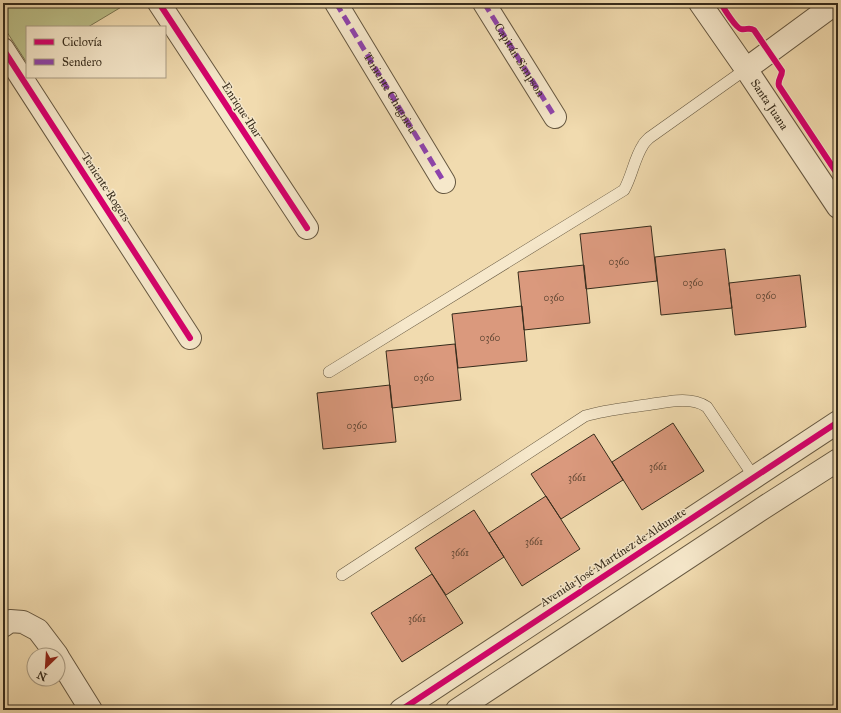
<svg xmlns="http://www.w3.org/2000/svg" width="841" height="713" font-family="'IM FELL Great Primer',serif">
<style>
.green{fill:#bcc089;stroke:#7a7652}
.building{fill:#da997d;stroke:#372c1c}
.lines{fill:none;stroke-linecap:round;stroke-linejoin:round}
.service-casing{stroke:#665841;stroke-width:12}
.minor-casing{stroke:#665841;stroke-width:24}
.tertiary-casing{stroke:#665841;stroke-width:24}
.service{stroke:#f6e8cb;stroke-width:11}
.minor{stroke:#f6e8cb;stroke-width:22}
.tertiary{stroke:#f6e8cb;stroke-width:22}
.quiet{stroke:#8e44ad;stroke-width:5;stroke-dasharray:10 5;stroke-linecap:butt}
.cycleway-casing{stroke:#f6e8cb;stroke-width:8}
.cycleway{stroke:#d6006c;stroke-width:6}
.labels{text-anchor:middle;stroke-width:3;stroke-linejoin:round;paint-order:stroke}
.number-label{font-size:10px;fill:#604734}
.street-label{font-size:12px;fill:#372c1c;stroke:#f6e8cb}
</style>
<rect width="100%" height="100%" fill="#f1dbaf"/>
<filter id="stains"><feTurbulence type="fractalNoise" baseFrequency=".005" numOctaves="4"/><feColorMatrix values="0 0 0 0 .2 0 0 0 0 .09 0 0 0 0 .02 0 0 0 .5 -.17"/></filter>
<radialGradient id="worn" r=".72"><stop offset=".6" stop-color="#630" stop-opacity="0"/><stop offset="1" stop-color="#630" stop-opacity=".3"/></radialGradient>
<path class="green" d="M3 3H128L88 27H27V63L3 26Z"/>
<path class="building" d="M651 226 657 281 586 289 580 234Z
M725 249 732 308 661 315 655 257Z
M584 265 590 323 524 330 518 272Z
M800 275 806 327 735 335 729 283Z
M522 306 527 361 458 368 452 314Z
M455 344 461 400 392 408 386 351Z
M390 385 396 442 323 449 317 393Z
M673 423 704 471 642 510 612 462Z
M594 434 623 480 561 519 531 474Z
M546 496 580 549 522 586 489 533Z
M474 510 504 557 446 595 415 548Z
M432 574 463 623 402 662 371 613Z"/>
<g class="lines">
<g class="service-casing">
<path id="service" d="M329 372 624 190C632 176 634 159 643 145 644 143 647 140 649 138L746 69
M342 575 585 416C605 410 626 408 646 405 662 403 680 398 696 402 700 403 704 405 707 407L754 477"/>
</g>
<g class="minor-casing">
<g id="minor">
<path d="M159 3 307 228"/>
<path id="s1" d="M336 3 444 182"/>
<path id="s2" d="M484 3 555 117"/>
<path d="M3 49 190 338"/>
<path d="M746 69 836 3"/>
<path d="M3 626 10 621 23 622 38 630 57 655"/>
<path d="M58 657 91 710"/>
</g>
</g>
<g class="tertiary-casing">
<g id="tertiary">
<path id="s3" d="M700 3 746 69 838 207"/>
<path d="M401 710 838 422"/>
<path d="M457 710 763 508 838 460"/>
</g>
</g>
<use href="#service" class="service"/>
<use href="#minor" class="minor"/>
<use href="#tertiary" class="tertiary"/>
<path class="quiet" d="M336 3 444 182
M484 3 555 117"/>
<g class="cycleway-casing">
<path id="cycleway" d="M159 3 307 228
M721 3C724 9 736 28 741 29 747 30 749 27 754 30L782 71C782 77 777 80 779 86L838 175
M3 49 190 338
M401 710 838 422"/>
</g>
<use href="#cycleway" class="cycleway"/>
</g>
<g class="labels">
<g class="number-label">
<text x="619" y="265">0360</text>
<text x="693" y="286">0360</text>
<text x="766" y="299">0360</text>
<text x="554" y="301">0360</text>
<text x="490" y="341">0360</text>
<text x="424" y="381">0360</text>
<text x="357" y="429">0360</text>
<text x="658" y="470">3661</text>
<text x="577" y="481">3661</text>
<text x="534" y="545">3661</text>
<text x="460" y="556">3661</text>
<text x="417" y="622">3661</text>
</g>
<g class="street-label">
<text dy="4" stroke="none"><textPath href="#s2" startOffset="67">Capitán Simpson</textPath></text>
<text dy="4" stroke="none"><textPath href="#s1" startOffset="105">Teniente Chagnieu</textPath></text>
<text dy="4" stroke="none"><textPath href="#s3" startOffset="123">Santa Juana</textPath></text>
<text transform="translate(242 110) rotate(57)" y="4">Enrique Ibar</text>
<text transform="translate(106 187) rotate(57)" y="4">Teniente Rogers</text>
<text transform="translate(613 557) rotate(-33)" y="4">Avenida José Martínez de Aldunate</text>
</g>
</g>
<rect width="841" height="713" fill="none" stroke="#f1dbaf" stroke-width="16"/>
<rect x="4" y="4" width="833" height="705" fill="none" stroke="#372c1c" stroke-width="2"/>
<rect x="8" y="8" width="825" height="697" fill="none" stroke="#372c1c"/>
<rect x="26" y="26" width="140" height="52" fill="#f6e8cb" stroke="#aa9d85"/>
<rect x="34" y="39" width="20" height="6" fill="#d6006c" stroke="#aa9d85"/>
<text x="62" y="46" font-size="12" fill="#372c1c">Ciclovía</text>
<rect x="34" y="59" width="20" height="6" fill="#8e44ad" stroke="#aa9d85"/>
<text x="62" y="66" font-size="12" fill="#372c1c">Sendero</text>
<g transform="translate(46 667) rotate(205)"><circle r="19" fill="#f6e8cb" stroke="#aa9d85"/>
<path d="M0-3L7 15L0 10L-7 15Z" fill="#8f2418"/>
<text y="-6" font-size="11" font-weight="bold" text-anchor="middle" fill="#372c1c">N</text>
</g>
<rect width="100%" height="100%" filter="url(#stains)"/>
<rect width="100%" height="100%" fill="url(#worn)"/>
</svg>
